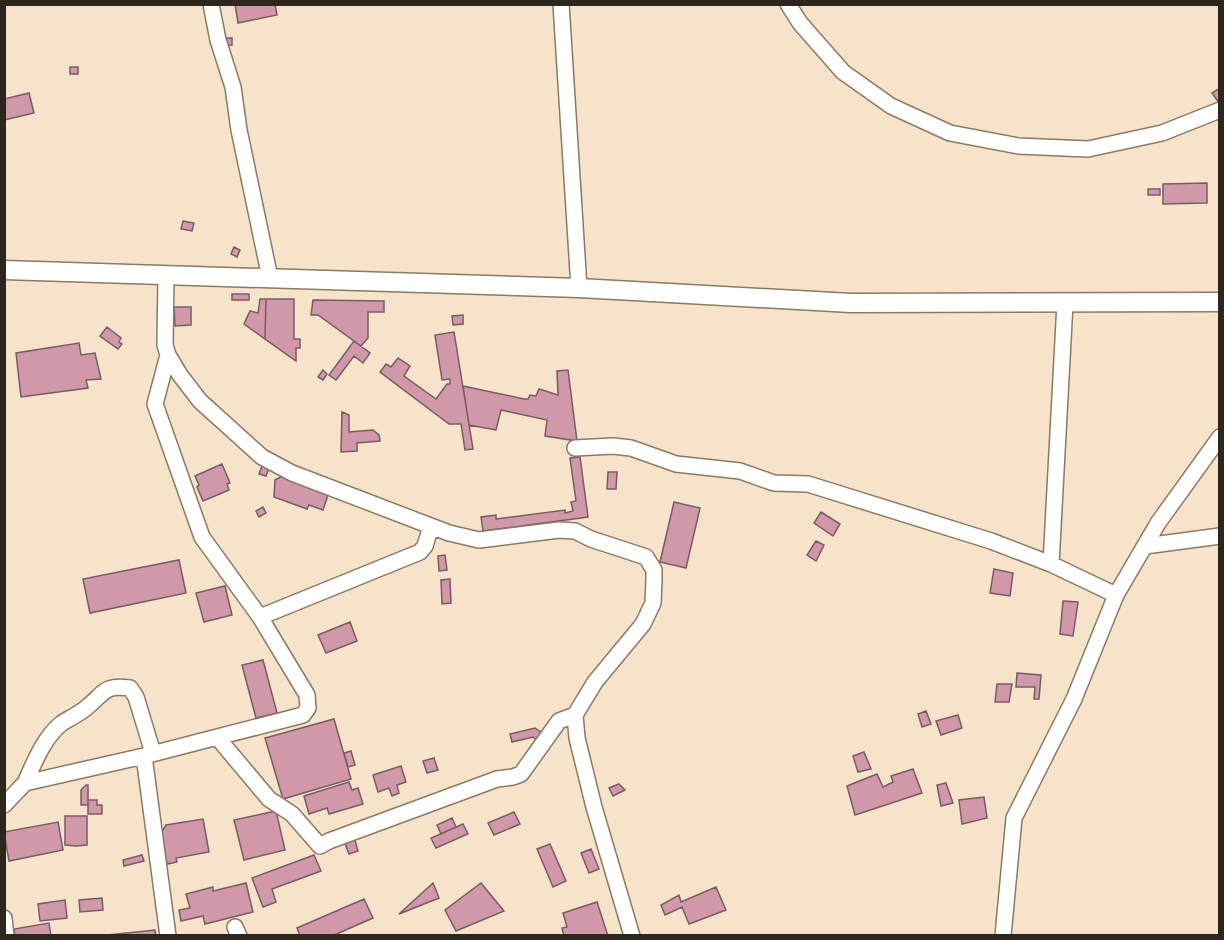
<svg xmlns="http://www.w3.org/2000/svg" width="1224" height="940" font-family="Manrope,sans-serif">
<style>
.building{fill:#d198a9;stroke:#785c64;stroke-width:1.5}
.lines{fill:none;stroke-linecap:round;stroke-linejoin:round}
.minor-casing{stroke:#8b7a64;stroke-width:18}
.major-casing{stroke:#8b7a64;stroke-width:21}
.minor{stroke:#fff;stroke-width:15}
.major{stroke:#fff;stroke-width:18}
</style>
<rect width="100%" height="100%" fill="#f6e3ca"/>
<path class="building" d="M235 4H275L277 15 238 23Z
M225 38H232V45L225 46Z
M70 67H78V74H70Z
M1220 88V102L1219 103 1212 93Z
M29 93 34 113 4 120V99Z
M1207 183V203L1163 204V184Z
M1148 189H1160V195H1148Z
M183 221 194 223 192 231 181 229Z
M234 247 240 250 237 257 231 254Z
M232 294H249V300H232Z
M260 299H266L265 339 244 324 250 311 258 313Z
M266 299H294V339H300V348H296V361L265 339Z
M313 300 384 301V312H368V338L361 346 318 315H311Z
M174 307H191V325L175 326Z
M463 315V324L453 325 452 316Z
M107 327 121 338 119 342 122 344 118 349 100 336Z
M454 332 473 449 465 450 461 424H449L380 372 386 364 391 367 398 358 410 366 404 376 436 399 447 384H450V379L442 380 435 335Z
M354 341 370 353 363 363 354 356 336 380 329 375Z
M79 343 81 355 95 353 101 379 86 380 88 388 21 397 16 353Z
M323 370 327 374 323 380 318 377Z
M568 370 577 441 545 436 547 420 501 410 496 430 469 425 463 386 524 399H528L530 395 536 396 539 389 558 395 557 371Z
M342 412 349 415V432L373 430 379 435 380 441 357 443V451L341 452Z
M580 457 588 517 483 531 481 517 496 515V519L565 510V513L573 511 571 502 576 501 570 458Z
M222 464 230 483 227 484 229 490 203 501 197 487 199 485 195 476Z
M262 466 269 468 266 476 259 474Z
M608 472H617L616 489H607Z
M284 475 329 492 323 510 309 505 307 509 274 497 275 480Z
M674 502 700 508 686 568 660 562Z
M263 507 266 513 259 517 256 511Z
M821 512 840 524 833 536 814 523Z
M816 541 824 545 816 561 807 555Z
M445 555 447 570 439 571 438 556Z
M179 560 186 593 90 613 83 579Z
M994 569 1013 573 1010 596 990 593Z
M450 579 451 603 442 604 441 580Z
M225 586 232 615 204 622 196 593Z
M1063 601 1078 602 1073 636 1060 634Z
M350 622 357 641 326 653 318 635Z
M263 660 277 713 256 718 242 665Z
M1017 673 1041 675 1039 699H1034L1035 687H1016Z
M997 684H1012L1009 702H995Z
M926 711 931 724 922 727 918 714Z
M958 715 962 728 941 735 936 721Z
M334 719 351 779 283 799 265 738Z
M535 728 542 733 536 740 533 737 512 742 510 734Z
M351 751 355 765 348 767 344 753Z
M864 752 871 769 858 772 853 756Z
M434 758 438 770 427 773 423 761Z
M401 766 406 782 397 785 399 793 392 796 389 788 378 792 373 775Z
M913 769 922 793 855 815 847 786 877 774 883 787 893 782 891 776Z
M349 782 352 790 358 788 363 804 329 814 327 808 309 814 304 796Z
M946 783 953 803 941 806 937 785Z
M619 784 625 790 613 796 609 788Z
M86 785H88V805H81V790Z
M984 797 987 818 962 824 959 800Z
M88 800H97V805H102V814H88Z
M276 811 285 850 244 860 234 820Z
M514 812 520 824 494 835 488 823Z
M65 816H87V845L76 846 65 845Z
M452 818 456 827 441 834 437 825Z
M203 819 209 852 176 858 177 862 167 864 161 833 166 825Z
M58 822 63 850 9 861 4 832Z
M463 824 468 834 436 848 431 838Z
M354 837 358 851 349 854 344 841Z
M550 844 566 881 553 887 537 849Z
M591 849 599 869 589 873 581 853Z
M142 855 144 861 124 866 123 860Z
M314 855 321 871 272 889 276 902 263 907 252 878Z
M246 883 253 912 205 924 203 916 181 921 179 910 190 908 186 894 213 887V891Z
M433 883 439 898 399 914Z
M481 883 504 911 456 931 445 910Z
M716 887 726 910 689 924 682 907 665 915 661 905 679 895 681 902Z
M102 898 103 910 80 912 79 900Z
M364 899 373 918 332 936H300L297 928Z
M65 900 67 918 40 921 38 904Z
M597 902 608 936H564L562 928 567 927 563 913Z
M49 923 51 936H15L14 929Z
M155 930 156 936H108V935Z"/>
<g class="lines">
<g class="minor-casing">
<path id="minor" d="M211 4 218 40 233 87 239 130 270 278
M561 4 579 288
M788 4 800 23 843 72 891 106 950 133 1018 146 1088 149 1162 133 1220 110
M166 275 165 345 168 355 180 375 200 401 262 457 292 473 449 533 479 540 559 530 575 531 591 539 646 557 654 570V580L653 603 643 624 595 682 575 715 577 738 594 807 632 936
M575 448 613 446 631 448 676 464 740 471 774 483 808 484 991 541 1051 564 1116 595
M1145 546 1220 536
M1051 564 1065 303
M260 617 420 552 425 546 431 526
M217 737 269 799 292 814 320 846 329 841 497 779 513 777 521 774 559 721 575 715
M144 756 168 936
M25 783C34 763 44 737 62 723 70 718 79 714 86 708 104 694 103 684 130 688L136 697 153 753
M4 805 25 783 144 756 303 715 308 708 307 695 260 617 202 537 155 404 168 355
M4 918 6 936
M235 927 239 936
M1003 936 1014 818 1074 699 1116 595 1158 523 1220 437"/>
</g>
<g class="major-casing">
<path id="major" d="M4 270 579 288 851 303 1220 302"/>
</g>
<use href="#minor" class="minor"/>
<use href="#major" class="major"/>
</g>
<rect width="1224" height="940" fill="none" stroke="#2d261d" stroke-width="12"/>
</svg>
